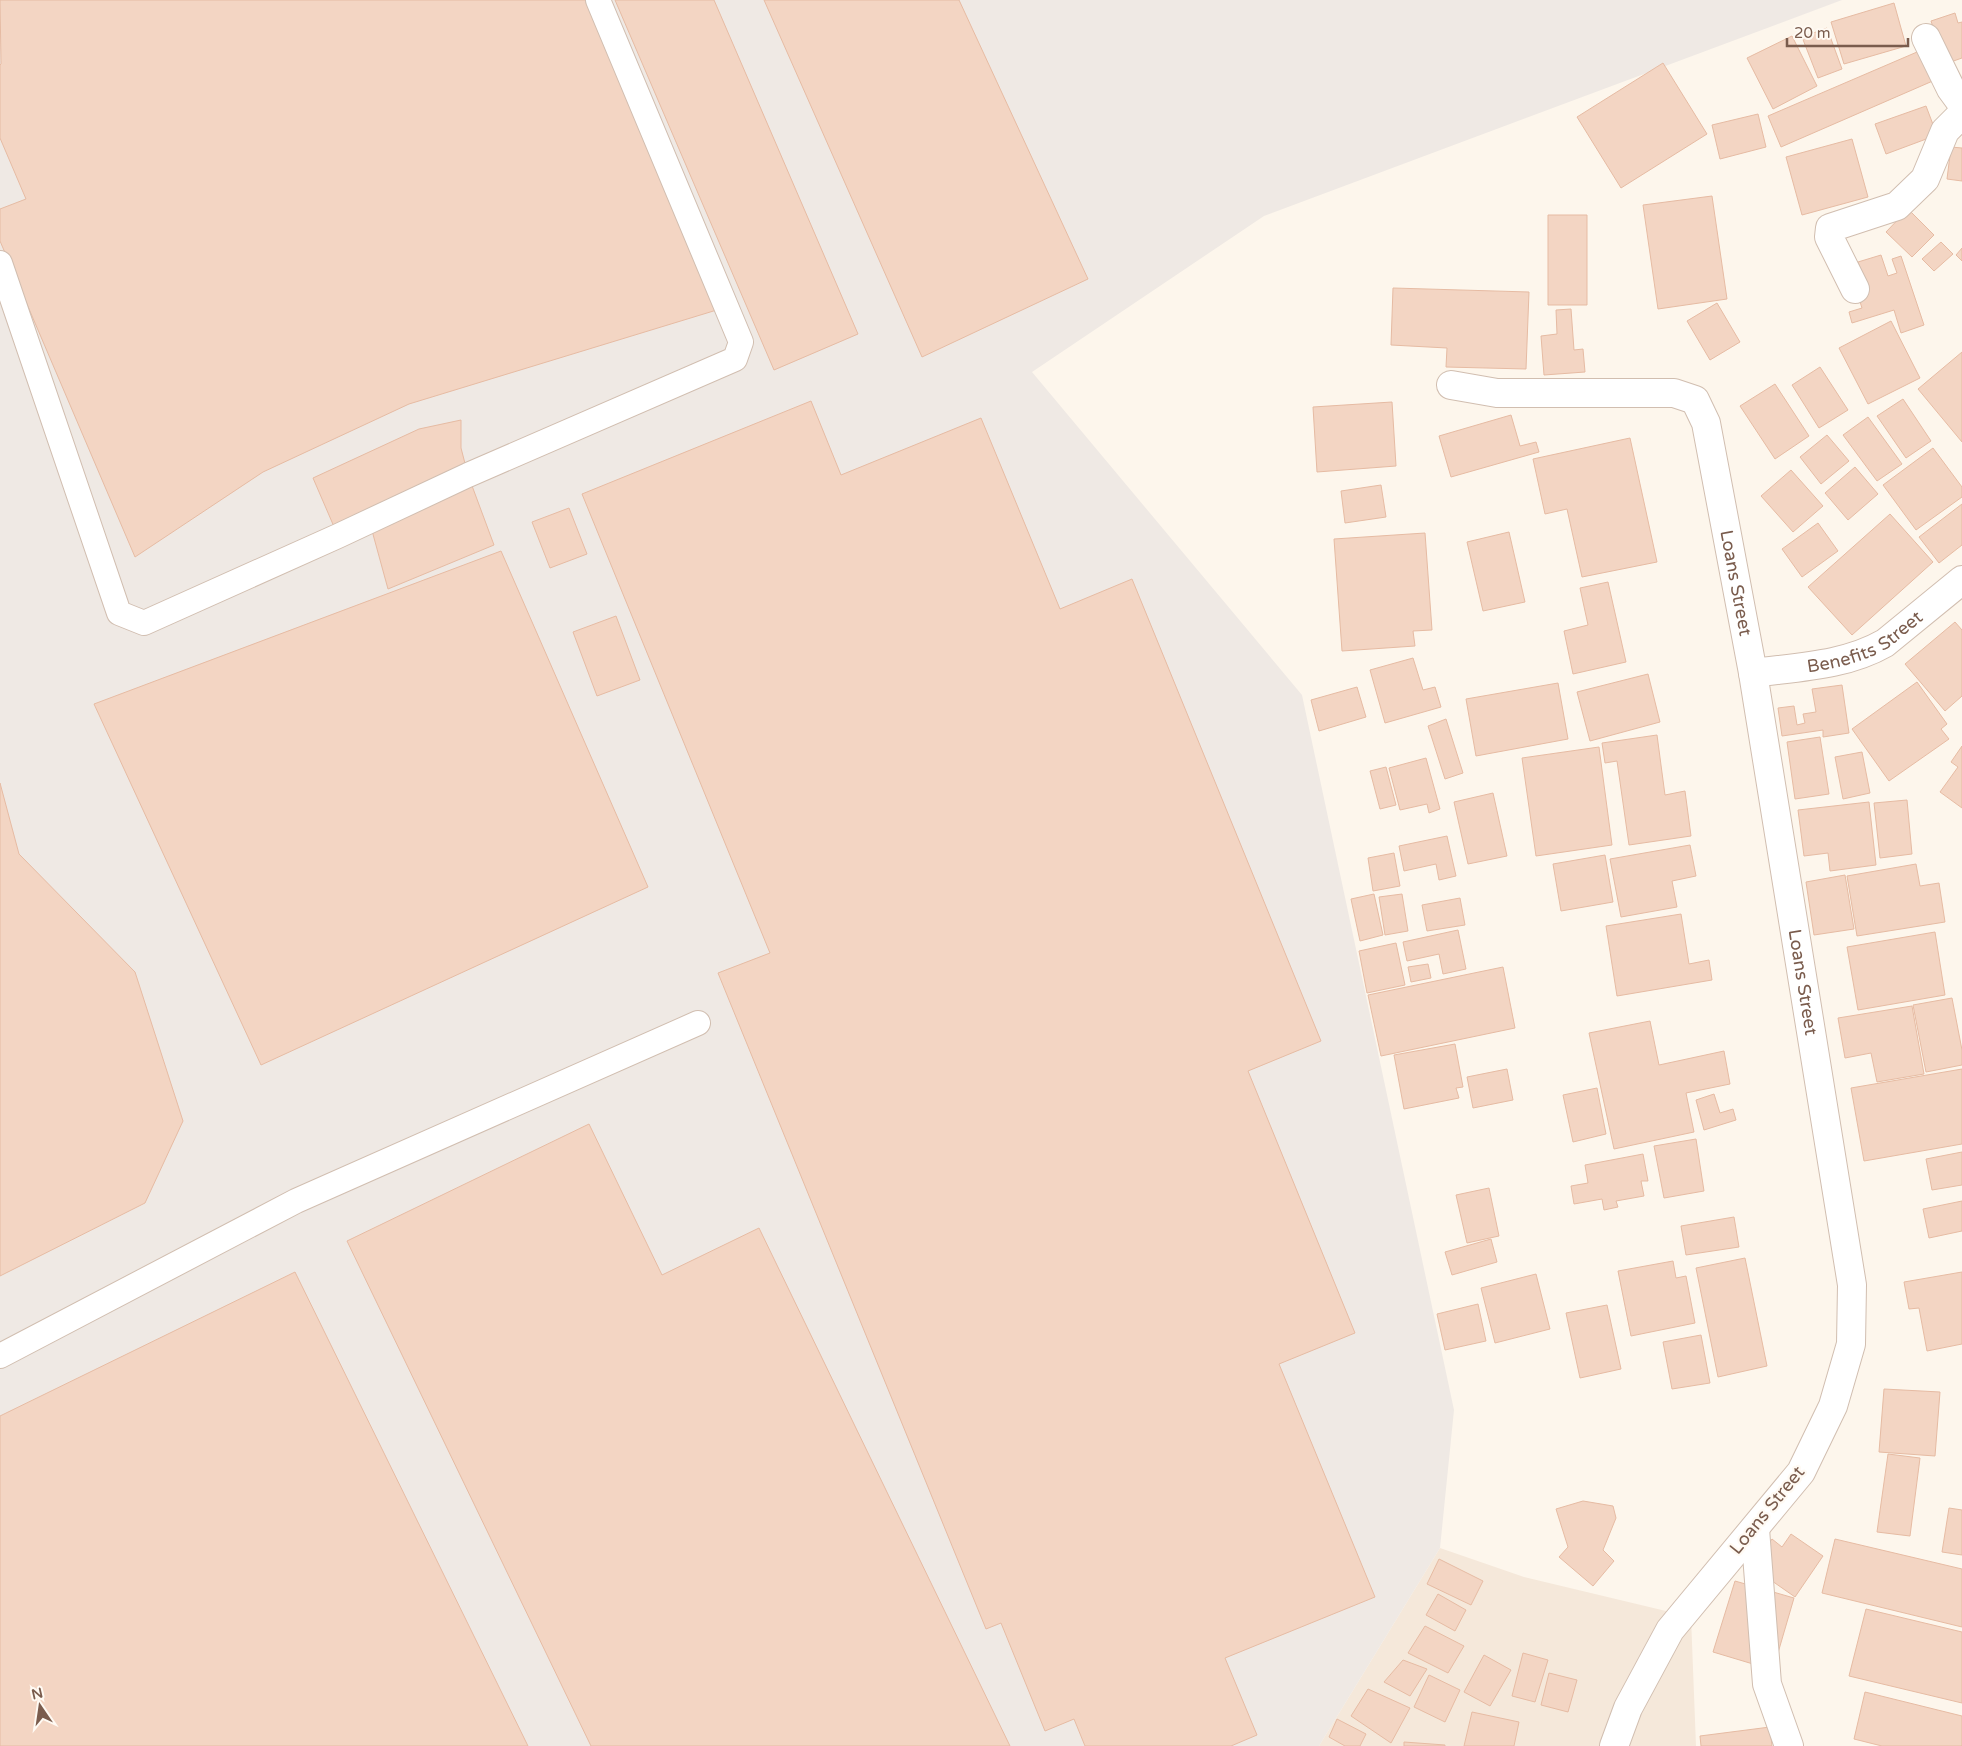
<svg xmlns="http://www.w3.org/2000/svg" width="1962" height="1746" font-family="'Varela Round',sans-serif">
<style>
.residential{fill:#f5e8da}
.industrial{fill:#efe9e4}
.building{fill:#f3d5c3;stroke:#e6bba3}
.lines{fill:none;stroke-linecap:round;stroke-linejoin:round}
.service-casing{stroke:#d1beb0;stroke-width:26}
.pedestrian-casing{stroke:#d1beb0;stroke-width:30}
.minor-casing{stroke:#d1beb0;stroke-width:30}
.service{stroke:#fff;stroke-width:24}
.pedestrian{stroke:#fff;stroke-width:28}
.minor{stroke:#fff;stroke-width:28}
.labels{text-anchor:middle;stroke-width:4.5;stroke-linejoin:round;paint-order:stroke}
.street-label{font-size:18px;fill:#7a5c4d;stroke:#fffaf3}
</style>
<rect width="100%" height="100%" fill="#fdf6ec"/>
<path class="residential" d="M1440 1548 1524 1577 1691 1617 1696 1746H1319Z"/>
<path class="industrial" d="M0 0H1842L1264 216 1032 372 1302 695 1454 1410 1440 1548 1319 1746H0Z"/>
<path class="building" d="M0 0H588L720 309 409 404 263 472 135 557 0 241V209L26 199 0 138V65L1 64Z
M615 0H714L858 334 774 370Z
M764 0H959L1088 279 922 357Z
M1894 3 1906 46 1844 64 1831 22Z
M1955 13 1958 23 1962 22V58L1945 64 1931 21Z
M1827 28 1842 69 1818 78 1802 37Z
M1792 36 1817 86 1773 109 1747 58Z
M1924 49 1935 80 1781 147 1768 116Z
M1663 63 1707 134 1621 188 1577 117Z
M1926 106 1937 135 1886 154 1875 124Z
M1758 114 1766 147 1720 159 1712 125Z
M1852 139 1868 197 1802 215 1786 157Z
M1951 147 1962 148V181L1947 179Z
M1712 196 1727 299 1658 309 1643 205Z
M1908 209 1934 235 1912 257 1886 232Z
M1548 215H1587V305H1548Z
M1941 242 1953 254 1934 271 1922 259Z
M1962 248V261L1956 255Z
M1881 255 1888 276 1897 273 1892 259 1901 256 1924 325 1901 333 1894 310 1852 323 1849 312 1862 308 1854 283 1864 279 1858 262Z
M1393 288 1529 292 1526 369 1446 367 1447 348 1391 345Z
M1717 303 1740 342 1710 360 1687 321Z
M1571 309 1574 350 1583 349 1585 372 1544 375 1541 336 1557 334 1556 310Z
M1891 321 1920 378 1868 404 1839 348Z
M1962 352V442L1918 389Z
M1820 367 1848 410 1819 428 1792 385Z
M1775 384 1809 436 1775 459 1740 406Z
M1903 399 1931 441 1906 458 1877 416Z
M811 401 841 475 981 418 1060 609 1132 579 1321 1041 1248 1071 1355 1333 1279 1364 1375 1597 1225 1658 1257 1735 1231 1746H1085L1074 1719 1045 1731 1001 1623 986 1629 718 973 770 953 582 494Z
M1392 402 1396 466 1317 472 1313 407Z
M1511 415 1520 446 1536 442 1539 452 1451 477 1439 436Z
M1868 417 1902 464 1877 481 1843 435Z
M461 420V448L468 475 494 545 388 589 371 527 338 536 313 478 419 429Z
M1827 435 1849 461 1821 484 1800 457Z
M1630 438 1657 562 1582 577 1567 509 1545 514 1533 459Z
M1933 448 1962 487V497L1916 530 1883 485Z
M1855 467 1878 494 1848 520 1825 493Z
M1791 470 1823 506 1793 532 1761 496Z
M1381 485 1386 517 1345 523 1341 491Z
M1962 504V545L1939 563 1919 537Z
M569 508 587 554 550 568 532 522Z
M1890 514 1933 562 1852 635 1808 587Z
M1818 523 1838 551 1802 577 1782 549Z
M1509 532 1525 602 1483 611 1467 542Z
M1425 533 1432 630 1413 631 1415 646 1342 651 1334 539Z
M501 551 648 887 261 1065 94 704Z
M1608 582 1626 662 1573 674 1564 631 1588 625 1580 588Z
M616 616 640 680 597 696 573 632Z
M1955 622 1962 630V696L1945 711 1905 664Z
M1413 658 1423 690 1435 687 1441 707 1385 723 1370 670Z
M1648 674 1660 722 1590 741 1577 692Z
M1917 682 1947 724 1941 729 1949 739 1889 781 1852 729Z
M1558 683 1568 739 1476 756 1466 699Z
M1842 685 1849 733 1823 737V730L1782 736 1778 708 1794 706 1797 725 1805 723 1803 714 1816 712 1812 689Z
M1357 687 1366 717 1319 731 1311 700Z
M1446 719 1463 773 1445 779 1428 726Z
M1657 735 1665 795 1685 791 1691 836 1629 845 1617 761 1605 763 1602 743Z
M1820 737 1829 794 1795 799 1787 742Z
M1962 746V808L1940 792 1958 767 1951 762Z
M1599 747 1612 845 1536 856 1522 758Z
M1862 752 1870 793 1843 799 1835 757Z
M1426 758 1440 809 1429 813 1427 804 1400 810 1389 768Z
M1386 767 1396 805 1380 809 1370 771Z
M0 783 19 854 135 972 183 1121 145 1203 0 1276Z
M1493 793 1507 856 1468 864 1454 802Z
M1907 800 1912 854 1880 858 1874 803Z
M1869 802 1876 865 1830 871 1828 853 1804 856 1798 810Z
M1447 836 1456 876 1439 880 1436 864 1404 871 1399 846Z
M1690 845 1696 876 1672 881 1677 907 1621 917 1610 859Z
M1394 853 1400 886 1373 891 1368 858Z
M1605 855 1613 902 1561 911 1553 864Z
M1916 864 1920 886 1939 883 1945 922 1857 936 1847 876Z
M1845 875 1854 929 1814 935 1806 882Z
M1374 894 1383 935 1360 941 1351 899Z
M1402 894 1408 931 1385 935 1379 897Z
M1460 898 1465 925 1427 931 1422 905Z
M1681 914 1689 964 1709 960 1712 980 1617 996 1606 926Z
M1458 930 1466 969 1443 974 1439 954 1407 961 1403 942Z
M1935 932 1945 995 1858 1010 1847 947Z
M1396 943 1405 985 1367 993 1359 951Z
M1428 964 1431 978 1411 982 1408 967Z
M1503 967 1515 1028 1381 1056 1368 995Z
M1952 998 1962 1050V1065L1926 1072 1913 1005Z
M1912 1006 1924 1074 1877 1082 1871 1053 1845 1058 1838 1018Z
M1650 1021 1659 1065 1724 1051 1730 1084 1686 1093 1694 1132 1614 1149 1589 1033Z
M1455 1044 1463 1087 1456 1088 1459 1098 1404 1109 1394 1055Z
M1507 1069 1513 1100 1473 1108 1467 1077Z
M1962 1069V1144L1864 1161 1851 1088Z
M1597 1088 1606 1134 1573 1142 1563 1095Z
M1714 1094 1720 1113 1733 1109 1736 1120 1704 1130 1696 1100Z
M589 1124 662 1275 759 1228 1010 1746H591L347 1241Z
M1696 1139 1704 1191 1664 1198 1654 1146Z
M1962 1152V1185L1932 1190 1926 1159Z
M1643 1154 1648 1181H1641L1644 1196 1616 1201 1618 1207 1604 1210 1602 1199 1574 1204 1571 1186 1588 1183 1585 1165Z
M1489 1188 1499 1236 1467 1243 1456 1195Z
M1962 1201V1231L1929 1238 1923 1209Z
M1734 1217 1739 1247 1686 1255 1681 1226Z
M1491 1239 1497 1262 1452 1275 1445 1252Z
M1745 1258 1767 1366 1718 1377 1696 1268Z
M1673 1261 1676 1278 1686 1276 1695 1323 1631 1336 1618 1271Z
M295 1272 528 1746H0V1416Z
M1962 1272V1344L1927 1351 1919 1308 1909 1309 1904 1282Z
M1536 1274 1550 1329 1495 1343 1481 1288Z
M1478 1304 1486 1341 1445 1350 1437 1314Z
M1607 1305 1621 1369 1580 1378 1566 1313Z
M1701 1335 1710 1383 1672 1389 1663 1342Z
M1884 1389 1940 1392 1935 1456 1879 1452Z
M1888 1454 1920 1458 1910 1536 1877 1532Z
M1583 1501 1613 1506 1616 1518 1603 1550 1614 1561 1593 1586 1559 1557 1568 1547 1556 1509Z
M1949 1508 1962 1510V1555L1942 1552Z
M1791 1534 1823 1556 1795 1597 1752 1567 1772 1539 1782 1547Z
M1835 1539 1962 1569V1627L1822 1593Z
M1439 1559 1483 1581 1471 1605 1427 1584Z
M1735 1581 1794 1598 1773 1670 1713 1652Z
M1438 1594 1466 1610 1455 1631 1426 1615Z
M1866 1609 1962 1632V1703L1849 1676Z
M1425 1626 1464 1646 1448 1673 1408 1653Z
M1523 1653 1548 1660 1535 1702 1512 1696Z
M1484 1655 1511 1670 1490 1706 1464 1692Z
M1403 1660 1427 1669 1410 1696 1384 1682Z
M1549 1673 1577 1680 1568 1712 1541 1705Z
M1429 1675 1460 1690 1445 1722 1414 1707Z
M1368 1689 1410 1708 1391 1743 1351 1716Z
M1865 1692 1962 1716V1746H1882L1854 1739Z
M1472 1712 1519 1722 1514 1746H1464Z
M1337 1719 1366 1734 1360 1746H1345L1329 1737Z
M1770 1727 1772 1746H1701L1700 1736Z
M1404 1742 1445 1745V1746H1404Z"/>
<g class="lines">
<g class="service-casing">
<path id="service" d="M0 263 119 613 144 623 338 536 468 475 735 359 741 342 598 0
M0 1356 296 1201 698 1023"/>
</g>
<g class="pedestrian-casing">
<path id="pedestrian" d="M1755 1529 1767 1684 1789 1746"/>
</g>
<g class="minor-casing">
<g id="minor">
<path d="M1926 38 1951 89 1962 104"/>
<path d="M1855 289 1829 237 1830 228 1897 206 1925 179 1945 131 1962 114"/>
<path id="s1" d="M1451 385 1497 393H1674L1695 400 1706 423 1753 673 1852 1285 1851 1344 1833 1406 1801 1472 1670 1630 1628 1708 1614 1746"/>
<path id="s2" d="M1753 673C1797 667 1845 666 1885 643L1962 580"/>
</g>
</g>
<use href="#service" class="service"/>
<use href="#pedestrian" class="pedestrian"/>
<use href="#minor" class="minor"/>
</g>
<g class="labels">
<g class="street-label">
<text dy="6" stroke="none"><textPath href="#s1" startOffset="434">Loans Street</textPath></text>
<text dy="6" stroke="none"><textPath href="#s2" startOffset="118">Benefits Street</textPath></text>
<text dy="6" stroke="none"><textPath href="#s1" startOffset="839">Loans Street</textPath></text>
<text transform="translate(1767 1510) rotate(-51)" y="6">Loans Street</text>
</g>
</g>
<g transform="translate(40 1706) rotate(347)" stroke="#fffaf3" stroke-width="4" paint-order="stroke">
<path d="M0-4L9 19L0 12L-9 19Z" fill="#7a5c4d"/>
<text y="-8" font-size="14" font-weight="bold" text-anchor="middle" fill="#7a5c4d">N</text>
</g>
<path d="M1787 38v8h121v-8" fill="none" stroke="#7a5c4d" stroke-width="2.5"/>
<text x="1794" y="38" font-size="15" fill="#7a5c4d" stroke="#fffaf3" stroke-width="4" paint-order="stroke">20 m</text>
</svg>
